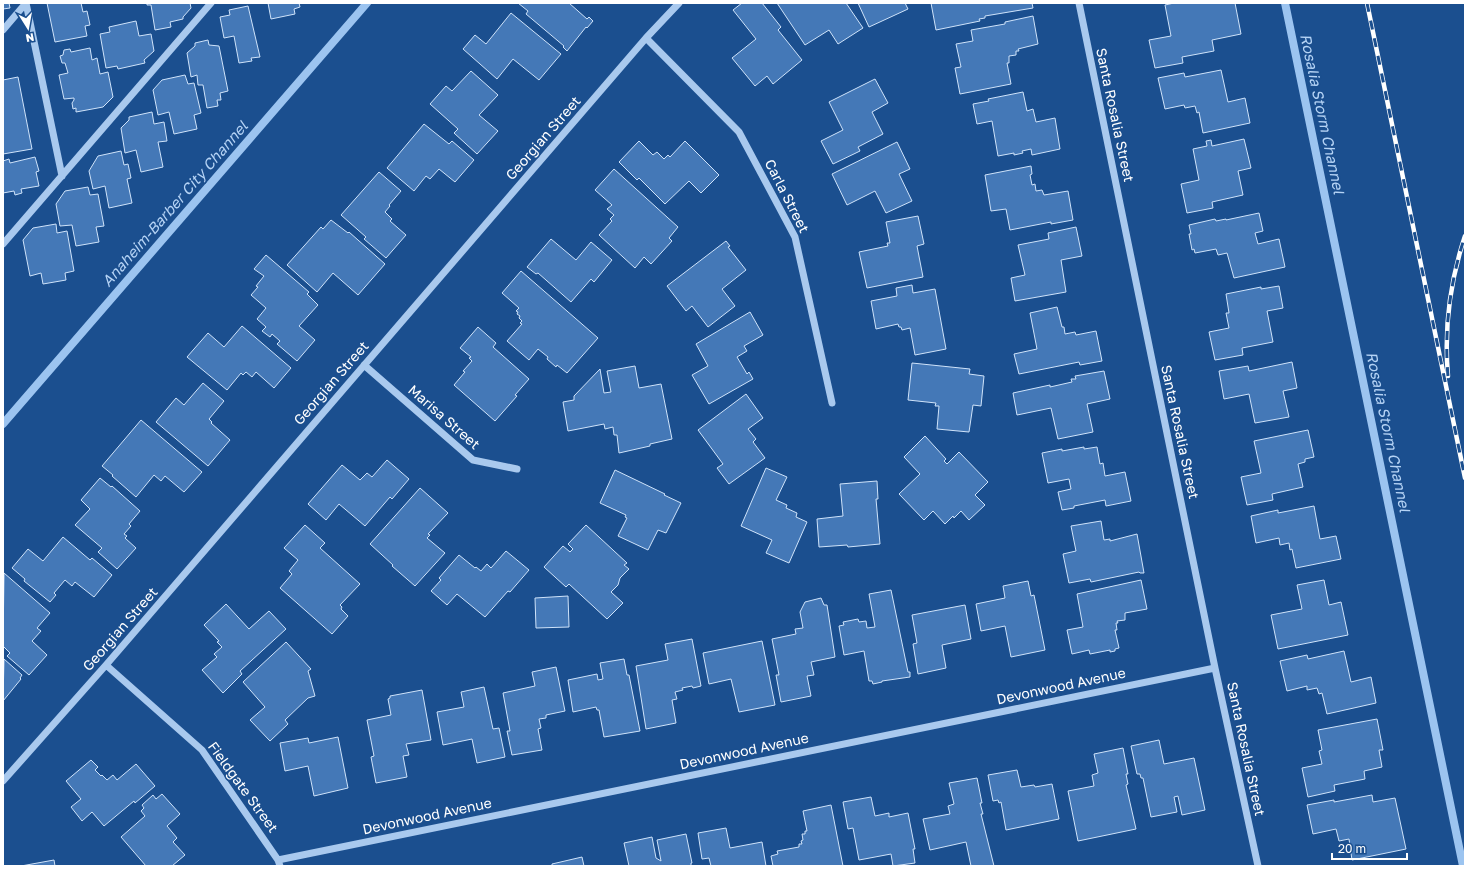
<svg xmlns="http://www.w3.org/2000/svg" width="1468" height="869" font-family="'Golos Text',sans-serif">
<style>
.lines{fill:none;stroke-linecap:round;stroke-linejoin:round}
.stream{stroke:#9cc4f0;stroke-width:8}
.building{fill:#4478b7;stroke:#cfe3fa}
.minor{stroke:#a9c9ee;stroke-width:7}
.rail-casing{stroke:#fff;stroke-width:4.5}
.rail{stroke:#1b4f8f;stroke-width:3;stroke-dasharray:9;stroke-linecap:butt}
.labels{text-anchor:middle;stroke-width:3;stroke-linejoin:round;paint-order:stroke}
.street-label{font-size:14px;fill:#fff;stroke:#1b4f8f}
.water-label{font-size:15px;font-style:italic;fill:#b5d3f5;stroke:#1b4f8f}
</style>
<rect width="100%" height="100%" fill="#1b4f8f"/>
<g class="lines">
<path class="stream" d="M1285 3 1463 866
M3 424 367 3"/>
</g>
<path class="building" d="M3 3H9L10 8 3 9Z
M47 3H81L83 12 87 11 90 25 85 26 87 36 55 42Z
M147 3H190L191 8 183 17V19L170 22 171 27 155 30 151 5H147Z
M268 3H299L300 7 294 9 295 14 271 19Z
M518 3H569L587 19 589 17 593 21 587 28 586 27 567 51 563 47 564 46 526 14 528 11Z
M742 3H762L781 27 778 30 802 60 773 84 767 76 755 86 732 58 756 39 733 10Z
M777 3H846L863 28 838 44 829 30 805 45Z
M858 3H905L908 9 869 27Z
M931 3H1032L1033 8 985 16V18L979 19 980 21 936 30Z
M1174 3H1235L1241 34 1212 40 1214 51 1182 57 1183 63 1155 68 1149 40 1171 36 1165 5Z
M248 6 260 57 251 58 252 61 239 63 234 36 224 38 220 17 230 15 229 10Z
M511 13 561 54 539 80 513 59 497 79 463 49 475 35 486 44Z
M1033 16 1038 44 1018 49 1019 51H1016V55L1009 56V63H1007L1011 84 960 94 955 68 961 67 956 44 973 41 971 30 1005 24V22Z
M136 21 139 36 151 34 154 51 144 60 145 63 118 69 117 66 106 68 100 34 110 32 109 27Z
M208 40 209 45 219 46 228 91 220 93 221 100H217L218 106 207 108 203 85H198L197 75 191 77 187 53 195 46V43Z
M90 48 92 60 97 58 100 74 108 72 113 97 103 107 76 112V108L73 109 72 103 74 100V98L64 99 59 75 68 73 65 63H62L60 56 63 55 64 50 70 49 71 52Z
M1221 70 1228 102 1245 98 1250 123 1203 133 1199 112 1197 113 1195 106 1185 108 1184 105 1165 109 1158 78 1184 73 1185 77Z
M471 71 498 95 479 115 498 131 477 154 454 133 458 129 430 104 446 86 452 91Z
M185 75 188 84 194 83 201 113 194 115 197 129 174 134 169 112 158 115 153 90 162 80Z
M18 77 32 149 3 154V80Z
M875 79 888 103 872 112 883 134 858 147 860 151 833 164 821 141 843 130 829 102Z
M1023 92 1027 111 1033 109 1036 122 1055 118 1060 149 1032 155 1031 149 1022 151 1023 153 1014 155V153L998 156 992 121 977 124 973 104 989 101 988 99Z
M152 112 154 124 164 122 167 141 158 142 163 167 141 172 136 150 125 153 121 128 129 120V117Z
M424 124 449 144 452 141 474 160 455 182 439 169 430 179 426 176 414 191 387 168Z
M1244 139 1251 168 1238 171 1243 195 1212 202 1213 208 1187 213 1181 184 1199 180 1193 149 1207 146 1206 141 1211 140 1212 146Z
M639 141 653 155 657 152 664 159 668 155 670 157 685 141 719 175 701 193 689 181 665 204 639 178 637 180 619 162Z
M897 142 910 169 899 174 912 201 886 213 875 191 847 205 832 174Z
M121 151 124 165 128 164 131 178 127 179 132 203 109 208 105 186 93 189 89 171 98 156Z
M35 157 39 171 36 172 39 186 21 189 22 193 15 195 14 191 3 193V161L9 159 10 163Z
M1031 166 1032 174 1030 175 1032 185 1035 184 1036 191 1042 190 1044 195 1068 191 1073 220 1051 224V222L1010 230 1006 209 991 211 985 175Z
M614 169 678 227 669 238 672 241 651 264 644 257 635 268 599 235 612 221 610 219 614 215 607 209 612 205 595 190Z
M379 172 401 191 389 205 390 206 385 212 392 219 390 221 406 235 386 258 364 239 366 237 341 215Z
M88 187 90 195 98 194 104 226 96 227 99 242 76 246 72 225 60 226 56 204 65 191Z
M1259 213 1263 231 1255 233 1258 244 1279 239 1285 267 1234 278 1227 253 1218 255 1216 249 1195 253 1194 249 1192 250 1189 234H1191L1189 225 1215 219 1216 221 1226 219V220Z
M918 216 924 244 917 246 923 277 867 288 859 252 888 246 887 243H890L886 222Z
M331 220 348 233 349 232 385 264 358 295 333 273 317 292 287 265 321 227 323 229Z
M56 224 57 233 67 231 74 271 65 273 66 280 43 284 41 273 30 276 23 240 33 228Z
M1076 227 1082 256 1061 260 1066 292 1015 301 1011 278 1025 275 1018 245 1049 239 1048 233Z
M551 239 576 260 591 242 612 260 594 282 591 279 571 302 538 273 536 274 527 267Z
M726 241 730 246 728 247 746 270 722 289 735 306 708 327 692 306 686 311 667 286Z
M266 255 309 292 307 294 318 305 299 326 315 340 297 361 277 344 280 341 272 334 270 337 262 331 266 327 257 319 266 308 251 295 258 287 256 286 264 276 254 269Z
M521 271 598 338 567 373 557 365 556 367 547 359 548 357 538 349 529 360 507 341 522 324 520 323 522 321 519 318 520 316 517 314 518 312 516 311 519 308 502 293Z
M912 285 913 293 935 289 946 349 915 355 910 328 902 330 901 327H899L898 324 876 329 871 301 897 296 896 288Z
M1279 286 1283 308 1267 311 1273 342 1242 348 1243 355 1215 360 1209 332 1229 328 1226 313H1229L1226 294 1261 287V289Z
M1057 307 1062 327H1064L1065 334 1075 332 1076 335 1096 331 1102 361 1080 365 1079 362 1019 374 1014 354 1037 349 1030 313Z
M750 312 763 335 744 346 747 351 737 357 747 374 749 372 753 379 709 404 692 375 708 366 696 344Z
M242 326 291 368 274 388 256 372 252 377 246 372 243 375 241 373 227 390 187 357 208 333 224 347Z
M478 327 496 343 493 347 529 379 515 395 517 396 495 421 454 385 465 372 463 371 472 361 469 358 471 357 460 348Z
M1292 362 1297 388 1283 391 1289 417 1255 423 1249 394 1224 399 1219 371 1248 366 1249 371Z
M912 363 970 369 969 374 984 376 981 406 973 405 969 432 937 429 939 406H935L936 403 908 400Z
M635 366 639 388 661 384 672 439 650 444V446L619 453 617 435H614L613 427 605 429 604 424 568 431 563 402 574 400V396L600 369 604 393 611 392 607 371Z
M1104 371 1110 399 1087 404 1093 432 1058 439 1051 408 1017 415 1013 393 1050 385V387L1072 382 1071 379H1076L1075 376Z
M203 383 224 401 209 419 212 422 211 423 230 440 208 466 156 422 176 398 184 405Z
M746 394 763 418 748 429 756 439 753 442 765 458 729 484 717 468 723 464 698 430Z
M141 420 202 472 184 492 165 476 161 481 154 475 136 497 112 476 113 475 102 466Z
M1308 430 1314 457 1305 459V462L1298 464 1303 487 1272 494 1273 500 1247 505 1241 477 1261 473 1254 441Z
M925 436 946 459 944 461 947 464 959 452 988 482 975 495 985 505 969 520 961 511 954 518 953 516 945 524 933 511 924 520 899 494 920 474 904 457Z
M1084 447V449L1097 447 1100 464 1103 463 1105 476 1125 472 1131 501 1106 506 1105 500 1074 506V508L1062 510 1058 492 1071 489 1069 479 1048 483 1042 453 1062 449V451Z
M387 460 409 479 392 499 390 497 365 526 339 504 326 520 308 504 342 465 360 480 367 473 372 477Z
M766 468 787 477 776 500 787 505 786 508 797 513 796 517 807 522 789 563 766 553 772 540 741 526Z
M615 470 665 494 664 495 681 503 666 533 658 530 648 550 618 536 627 518 625 517 626 515 600 503Z
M100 478 111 487 112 486 140 511 129 524 131 526 124 534 127 536 125 538 136 548 117 569 98 552 102 548 75 525 90 509 81 500Z
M877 481 878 499H876L880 544 848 547 847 545 819 547 817 519 843 516 840 484Z
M420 488 448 513 428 534 430 535 427 538 445 553 415 586 392 566 393 565 370 544Z
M1314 506 1320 539 1336 536 1341 559 1296 568 1292 549 1290 550 1289 543 1280 545 1279 538 1256 543 1251 516 1278 510V513Z
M1101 521 1104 540 1110 539V541L1137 534 1144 573H1140L1139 572 1091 582 1090 579 1069 583 1063 554 1076 551 1071 526Z
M305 525 325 543 320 548 360 584 340 605 342 607 341 609 348 616 332 634 280 588 292 574 289 571 298 560 284 548Z
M586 525 627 563 624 565 629 569 620 578 618 585 611 592 623 603 607 619 569 584 566 587 544 567 563 546 570 552 573 549 568 544Z
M63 537 90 560 92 558 112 575 94 597 75 582 72 586 65 580 54 593 56 595 50 602 24 581 25 579 12 568 28 549 43 561Z
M506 551 529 570 510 592 508 591 485 617 457 594 447 605 431 591 441 580 439 578 459 555 475 568 476 567 481 571 487 564 491 568Z
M4 573 50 613 37 628 41 631 32 641 47 655 29 675 7 656 10 653 3 646Z
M1141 580 1147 609 1125 613V620L1117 621 1118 623H1116L1117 630H1115L1119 648 1115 649V651L1110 652V650L1090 654 1089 650 1072 654 1067 630 1083 627 1077 594Z
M1324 580 1329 605 1341 602 1348 635 1278 649 1271 615 1302 609 1297 585Z
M1028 581 1031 596 1034 595 1045 650 1011 657 1005 626 981 631 976 604 1005 598 1003 586Z
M891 590 908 672H910V677L882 681V682L873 684 872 681H869L864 651 844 655 839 626 844 625 843 622 858 619 859 622 866 621 867 628 875 627 869 594Z
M568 596 569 627 536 628 535 598Z
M821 598 824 605H827L835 657 811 662 814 675 807 676 811 696 781 702 776 675H779L772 639 796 634 795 629 803 628 800 612 805 602Z
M226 604 249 629 269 611 286 629 240 671 242 674 223 693 202 670 217 657 214 654 222 647 217 642 219 641 204 625Z
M965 605 971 639 942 645 946 668 918 674 913 644 917 643 912 615Z
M692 639 701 686 693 688 692 686 682 688 683 690 675 692 677 699 672 700 676 723 646 729 636 666 668 660 665 644Z
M762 641 775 705 739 712 731 679 709 684 703 653Z
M286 642 311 669 308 671 315 696 308 698 285 720 288 724 270 741 250 720 265 707 243 682Z
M1344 651 1351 682 1371 677 1376 703 1327 714 1322 693 1319 694 1317 688 1307 690V686L1287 691 1280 661 1307 655 1308 659Z
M4 659 22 675 20 678 21 679 3 701Z
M624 659 627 675H629L640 731 604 737 599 710H597L596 707 573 712 568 680 597 674 598 680 603 679 600 663Z
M556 667 565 711 546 715V718L539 719 541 728 538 729 542 750 512 755 507 731H510L503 693 535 686 532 672Z
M484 687 493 729 499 728 505 757 477 763 472 739 443 745 437 712 464 707 461 692Z
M422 690 431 740 406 744 409 755 403 756 407 777 376 783 371 757 374 756 367 720 391 715 388 699 390 698V696Z
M1377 719 1383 750H1379L1382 767 1364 771 1365 779 1334 785 1335 791 1308 797 1302 768 1322 764 1319 751 1322 750 1318 730Z
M338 737 348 788 314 796 308 766 285 771 280 743 308 738 309 743Z
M1159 740 1164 764 1194 758 1205 810 1182 815 1178 796 1174 797 1177 812 1151 817 1143 778H1141L1140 774H1137L1131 746Z
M1123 748 1128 774H1126L1128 784 1126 785 1136 829 1078 841 1068 791 1094 786 1092 775 1098 773 1094 754Z
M91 760 98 767 95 770 101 776 102 775 107 780 113 775 117 780 136 764 155 786 135 803 134 801 104 826 92 812 82 821 71 807 81 799 66 781Z
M1017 770 1021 787 1034 785 1035 787 1052 784 1059 819 1006 830 1001 802 999 803 998 800 993 801 988 775Z
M977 778 982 803H980L983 814H981L994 866H971L966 842 930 850 923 819 950 814 948 806 954 804 949 783Z
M162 794 180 814 167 826 177 838 173 842 185 855 172 866H146L121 837 145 816 141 811 144 808 142 805 153 795 156 799Z
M1372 795 1373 802 1395 798 1406 849 1352 860 1349 839 1339 841 1336 829 1313 834 1307 805 1334 800V802Z
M871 797 875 816 889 813V817L908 813 915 849H913L915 863 893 866 891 854 859 860 853 828 848 829 843 802Z
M831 805 843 866H773L771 856 778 854 777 851 799 847V844H802L801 841 803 840 802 834H805V831H807L803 811Z
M726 828 730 848 762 842 766 866H711L709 858 702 859 698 833Z
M686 834 692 863H691V866H629L624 843 652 837 656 858 661 861 657 840Z
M582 857 584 866H552V864Z
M54 860 55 866H21Z"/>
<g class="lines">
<path class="minor" d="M26 3 62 176
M1079 3 1215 668 1258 866
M3 30 26 3
M646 38 739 132 795 237 832 403
M3 244 211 3
M364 365 473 460 517 469
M106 665 202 750 278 860 280 866
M3 781 106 665 646 38 679 3
M278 860 1215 668"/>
<g class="rail-casing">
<path id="rail" d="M1367 3 1465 478
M1448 376C1444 330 1450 281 1465 236"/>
</g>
<use href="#rail" class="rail"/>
</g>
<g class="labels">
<g class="street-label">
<text transform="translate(1115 115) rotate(78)" y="5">Santa Rosalia Street</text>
<text transform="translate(543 138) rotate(-49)" y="5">Georgian Street</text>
<text transform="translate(787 196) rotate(63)" y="5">Carla Street</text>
<text transform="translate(331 383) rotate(-49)" y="5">Georgian Street</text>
<text transform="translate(444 417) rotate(41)" y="5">Marisa Street</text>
<text transform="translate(1180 432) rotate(78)" y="5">Santa Rosalia Street</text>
<text transform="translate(120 629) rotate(-49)" y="5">Georgian Street</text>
<text transform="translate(1061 686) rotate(-12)" y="5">Devonwood Avenue</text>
<text transform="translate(1246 749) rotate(78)" y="5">Santa Rosalia Street</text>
<text transform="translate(744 751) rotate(-12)" y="5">Devonwood Avenue</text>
<text transform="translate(243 787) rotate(54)" y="5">Fieldgate Street</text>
<text transform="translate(427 816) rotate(-12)" y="5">Devonwood Avenue</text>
</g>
<g class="water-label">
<text transform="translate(1322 114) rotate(78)" y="5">Rosalia Storm Channel</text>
<text transform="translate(175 204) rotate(-49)" y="5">Anaheim-Barber City Channel</text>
<text transform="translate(1388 432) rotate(78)" y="5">Rosalia Storm Channel</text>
</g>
</g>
<rect width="1468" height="869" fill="none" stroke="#ffffff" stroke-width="8"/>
<g transform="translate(28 28) rotate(169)" stroke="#1b4f8f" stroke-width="3" paint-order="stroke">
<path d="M0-3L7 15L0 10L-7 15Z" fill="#ffffff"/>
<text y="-6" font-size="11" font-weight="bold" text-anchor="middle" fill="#ffffff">N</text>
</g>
<path d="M1332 853v6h75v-6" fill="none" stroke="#ffffff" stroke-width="2"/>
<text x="1338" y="853" font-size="12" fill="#ffffff" stroke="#1b4f8f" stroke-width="3" paint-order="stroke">20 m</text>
</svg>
